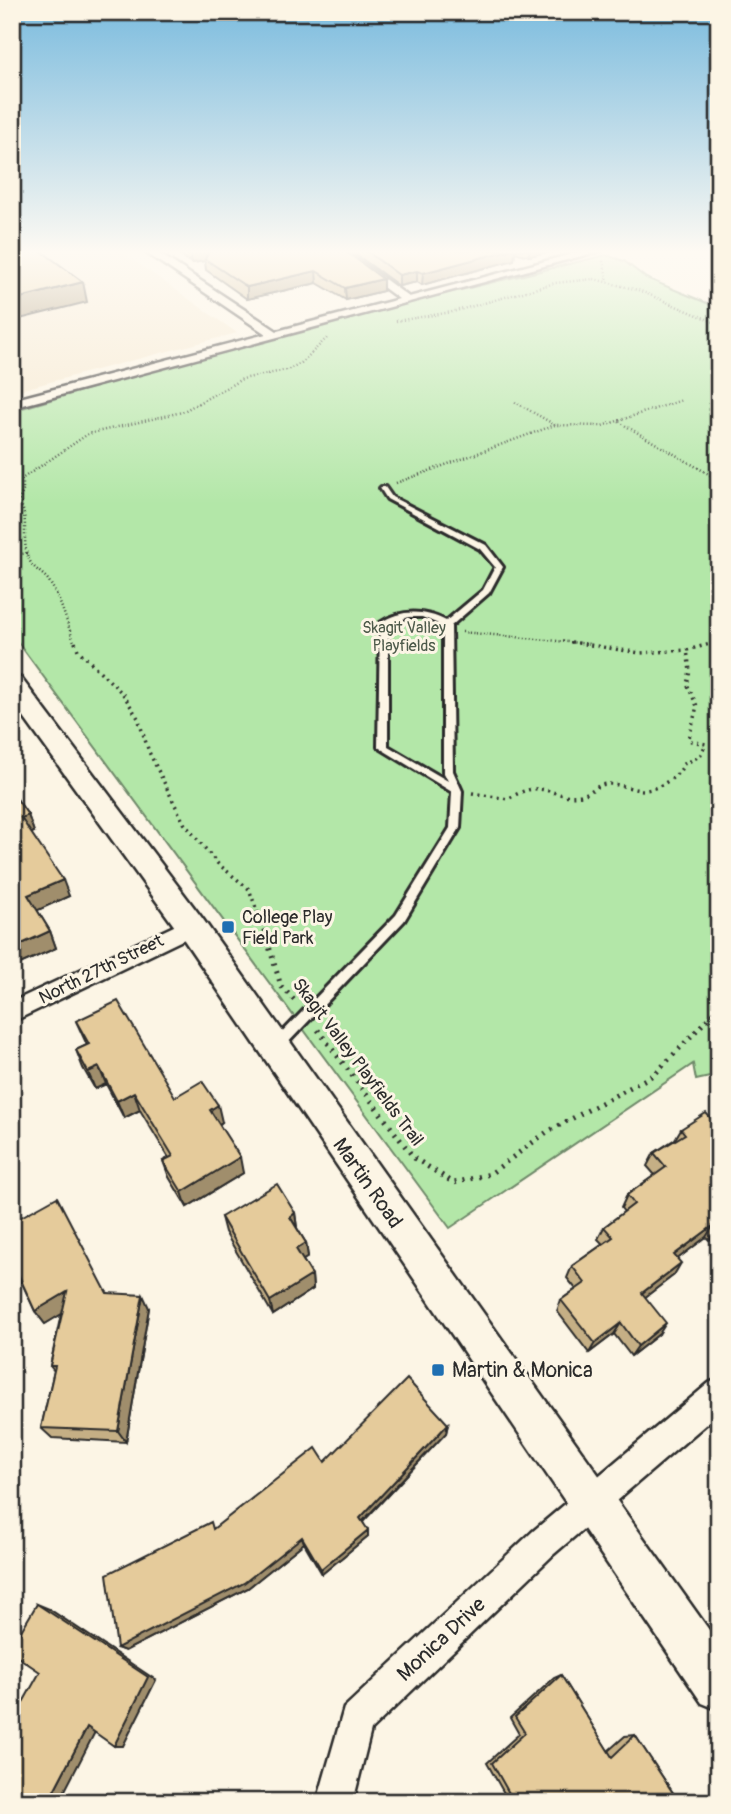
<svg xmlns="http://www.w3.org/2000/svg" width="731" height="1814" font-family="Pangolin,sans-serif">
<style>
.built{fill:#f5e8cf}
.green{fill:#b3e7a8;stroke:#6f896a;stroke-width:2}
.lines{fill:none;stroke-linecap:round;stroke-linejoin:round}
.lane-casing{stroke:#2b2b2b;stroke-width:6}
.street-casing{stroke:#2b2b2b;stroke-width:5}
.secondary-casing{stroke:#2b2b2b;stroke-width:5}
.path-far2{stroke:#2b2b2b;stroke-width:2.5;stroke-dasharray:1 2.5;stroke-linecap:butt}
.path-far1{stroke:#2b2b2b;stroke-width:3.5;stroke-dasharray:2 4.5;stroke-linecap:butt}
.path{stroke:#2b2b2b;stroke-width:5;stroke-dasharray:2 6;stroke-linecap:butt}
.lane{fill:#fcf5e5;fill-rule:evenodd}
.street{fill:#fcf5e5;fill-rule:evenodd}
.secondary{fill:#fcf5e5;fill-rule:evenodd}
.wall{fill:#c5af85;stroke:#2b2b2b;stroke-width:2}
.shaded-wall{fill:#a08e6c;stroke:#2b2b2b;stroke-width:2}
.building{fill:#e5cb9b;stroke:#2b2b2b;stroke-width:2}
.poi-dot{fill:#1f6fb2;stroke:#fcf5e5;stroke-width:2.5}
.labels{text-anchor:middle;stroke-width:6;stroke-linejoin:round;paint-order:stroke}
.far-park-label{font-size:16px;fill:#4d5a4a;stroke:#fcf5e5}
.poi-label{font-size:18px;fill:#2b2b2b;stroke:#fcf5e5;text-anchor:start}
.street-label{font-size:18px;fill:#2b2b2b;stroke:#fcf5e5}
.near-street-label{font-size:21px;fill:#2b2b2b;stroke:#fcf5e5}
.near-poi-label{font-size:21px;fill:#2b2b2b;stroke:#fcf5e5;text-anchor:start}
</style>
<rect width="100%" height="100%" fill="#fcf5e5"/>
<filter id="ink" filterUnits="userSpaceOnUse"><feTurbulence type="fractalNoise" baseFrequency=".0143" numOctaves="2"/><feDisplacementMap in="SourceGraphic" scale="14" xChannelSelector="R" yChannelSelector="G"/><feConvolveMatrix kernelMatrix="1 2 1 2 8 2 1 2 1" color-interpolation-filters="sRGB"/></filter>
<g filter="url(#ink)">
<path class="built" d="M12 250H119L237 333 12 392Z"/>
<path class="green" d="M606 255 624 261 646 278 719 308V1075L696 1080 693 1064 450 1228 12 634V411L275 335Z"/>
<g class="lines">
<g class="lane-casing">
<path id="lane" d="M381 487H385L392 497 486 545 503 567 489 593 451 626 453 771 462 791 460 828 404 921 281 1050 277 1051 273 1050 271 1046 273 1042 396 915 450 828 452 792 378 747 380 623C401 609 424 610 446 621L483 590 495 567 480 549 387 499 380 488ZM409 617H422L443 626V771L448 781 388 746V624Z"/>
</g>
<g class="street-casing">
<path id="street" d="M142 250H154L277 331 399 299 333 250H345L409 297 587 250H604L12 408V400L266 334Z
M191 918 199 920 202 926 199 932 12 1022V1002Z
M719 1378V1413L554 1554 371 1730 353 1802H317L344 1708 532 1532 709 1383Z"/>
</g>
<g class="secondary-casing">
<path id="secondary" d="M12 676 21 678 202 918 719 1644V1710L702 1703 180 934 12 701Z"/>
</g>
<path class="path-far2" d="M603 261 608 281
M396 321 452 312 555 283 594 279 638 290 719 324
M515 402 555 425
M619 422 719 480
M396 483 555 425 602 426 682 400
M12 555 29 553
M462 632 590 644
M75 644C67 624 61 600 50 583 46 575 36 571 31 563 19 544 31 520 19 501L23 491V478L88 434 182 412 242 379 287 370 301 363 327 338
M711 644 719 642"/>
<path class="path-far1" d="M75 642 78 650 123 694 138 718 149 752 184 823 217 863 249 889 266 935
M571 642 640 653 687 650 718 642
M472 793 508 799C545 776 549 800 581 795 591 793 596 785 606 784 620 783 631 790 644 790 658 790 679 776 684 764L700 756 706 744 691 741 689 738 697 706 687 684 690 671 687 650"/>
<path class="path" d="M265 933 281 986 295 1001
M318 1030 414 1158 454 1183 490 1174 547 1132 655 1074 719 1007"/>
<use href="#lane" class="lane"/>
<use href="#street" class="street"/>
<use href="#secondary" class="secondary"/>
</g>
<path class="wall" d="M173 250H344L383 291 346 300 317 283 247 299 206 270 205 261 192 263Z
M350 250H558L529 256 515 252 514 260 422 285 417 282 399 286Z
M12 792 28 815 34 832 31 833 69 896 37 910 50 931 56 948 20 964 12 951V874L15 872 12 868Z
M76 1021 175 1097 222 1122 219 1125 243 1173 187 1207 169 1177 163 1161 169 1158 140 1110 124 1118 106 1084 95 1089 83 1068 76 1050 87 1045Z
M719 1127V1233L709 1240 706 1237 677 1259 674 1275 645 1297 659 1334 631 1356 614 1334 589 1353 557 1311 561 1300 576 1289 567 1278 572 1266 603 1244 598 1239 604 1227 624 1212 621 1208 627 1195 655 1175 647 1166 654 1153 675 1139 681 1129Z
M295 1213 297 1228 306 1243 308 1257 303 1260 312 1275 313 1289 273 1315 225 1232 221 1217Z
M12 1222 108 1293 149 1308 126 1442 52 1438 41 1428 54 1371 50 1366 61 1314 45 1324 35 1311 21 1281 12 1287Z
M448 1424 446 1433 363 1522 368 1536 322 1574 304 1543 248 1588 125 1651 117 1648 215 1528 325 1462Z
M561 1675 608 1751 625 1736 635 1735 679 1802H509L487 1763 519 1734 510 1718 554 1678Z"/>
<path class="shaded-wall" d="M200 250H212L205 259V261L192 263 190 252Z
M510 250H515L514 260 422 285 423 273Z
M529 250H558L529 256Z
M316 271 317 283 247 299V287Z
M417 271V282L399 286V275Z
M383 279V291L346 300 345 288Z
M83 282 87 302 12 321V300Z
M28 815 34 832 27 835 21 818Z
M63 880 69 896 34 912 28 895Z
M50 931 56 948 20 964 13 948Z
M99 1067 106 1084 95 1089 88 1072Z
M134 1092 140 1110 124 1118 117 1101Z
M218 1105 222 1122 214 1127 210 1110Z
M240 1157 243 1173 187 1207 182 1192Z
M295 1213 297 1228 290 1217Z
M714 1225 706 1237 667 1267 674 1255Z
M719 1227V1233L709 1240 717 1228Z
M306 1243 308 1257 298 1263 296 1249Z
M681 1263 674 1275 635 1305 642 1293Z
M14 1265 24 1280 12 1287V1267Z
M312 1275 313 1289 273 1315 270 1301Z
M67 1292 75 1306 45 1324 35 1311Z
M143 1295 149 1308 126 1442 118 1431Z
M621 1323 614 1334 589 1353 595 1343Z
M666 1323 659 1334 631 1356 638 1346Z
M448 1424 446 1433 360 1524V1518Z
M368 1530V1536L322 1574 321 1569Z
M302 1537 304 1543 248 1588 125 1651 117 1648Z
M37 1604 49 1609 156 1680 123 1746H114Z
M87 1727 97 1728 59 1802H48Z"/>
<path class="building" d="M12 250H40L83 282 12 300Z
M210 250H344L383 279 345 288 316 271 247 287 205 259Z
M365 250H510L423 273 417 271 399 275Z
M12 792 28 815 21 818 63 880 28 895 50 931 13 948 12 874 18 871 12 861Z
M118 1001 175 1097 202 1081 218 1105 210 1110 240 1157 182 1192 163 1161 173 1156 134 1092 117 1101 99 1067 88 1072 76 1050 89 1044 76 1021Z
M706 1113 719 1127V1227L717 1228 714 1225 674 1255 681 1263 642 1293 666 1323 638 1346 621 1323 595 1343 561 1300 585 1283 572 1266 613 1237 604 1227 634 1204 627 1195 666 1167 654 1153 685 1134 681 1129Z
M277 1184 295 1213 290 1217 306 1243 296 1249 312 1275 270 1301 221 1217Z
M57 1197 107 1293 143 1295 118 1431 41 1428 55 1366H50L67 1292 35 1311 14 1265 12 1267V1222Z
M407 1379 448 1424 360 1518 368 1530 321 1569 302 1537 244 1583 117 1648 107 1574 211 1522 213 1529 316 1448 325 1462Z
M37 1604 148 1677 114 1746 87 1727 48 1802H12V1722L40 1672 12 1653V1646Z
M561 1675 612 1757 635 1735 679 1802H569L568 1800 566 1802H514L492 1763 525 1733 515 1717Z"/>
</g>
<linearGradient id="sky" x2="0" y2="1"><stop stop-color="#7abbde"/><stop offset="0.5" stop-color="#fefaf3"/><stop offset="1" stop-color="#fefaf3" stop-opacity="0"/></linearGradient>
<rect width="731" height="504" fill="url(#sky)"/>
<g class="poi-dot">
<rect x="221" y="920" width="14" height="14" rx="3.5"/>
<rect x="431" y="1363" width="14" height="14" rx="3.5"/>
</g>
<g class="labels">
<g class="far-park-label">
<text x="404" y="633">Skagit Valley<tspan x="404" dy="18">Playfields</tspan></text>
</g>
<g class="poi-label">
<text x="242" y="923">College Play<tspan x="242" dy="21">Field Park</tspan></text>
</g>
<g class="street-label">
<text transform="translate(101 969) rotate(-26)" y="6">North 27th Street</text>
<text transform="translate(358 1062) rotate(53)" y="6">Skagit Valley Playfields Trail</text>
</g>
<g class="near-street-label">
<text transform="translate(368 1183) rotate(55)" y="7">Martin Road</text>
<text transform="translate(441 1639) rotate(-43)" y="7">Monica Drive</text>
</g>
<g class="near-poi-label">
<text x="452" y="1377">Martin &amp; Monica</text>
</g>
</g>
<rect width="731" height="1814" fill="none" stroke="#fcf5e5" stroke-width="42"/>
<rect x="21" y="21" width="689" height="1772" fill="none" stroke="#2b2b2b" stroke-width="2.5" filter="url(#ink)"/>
</svg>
